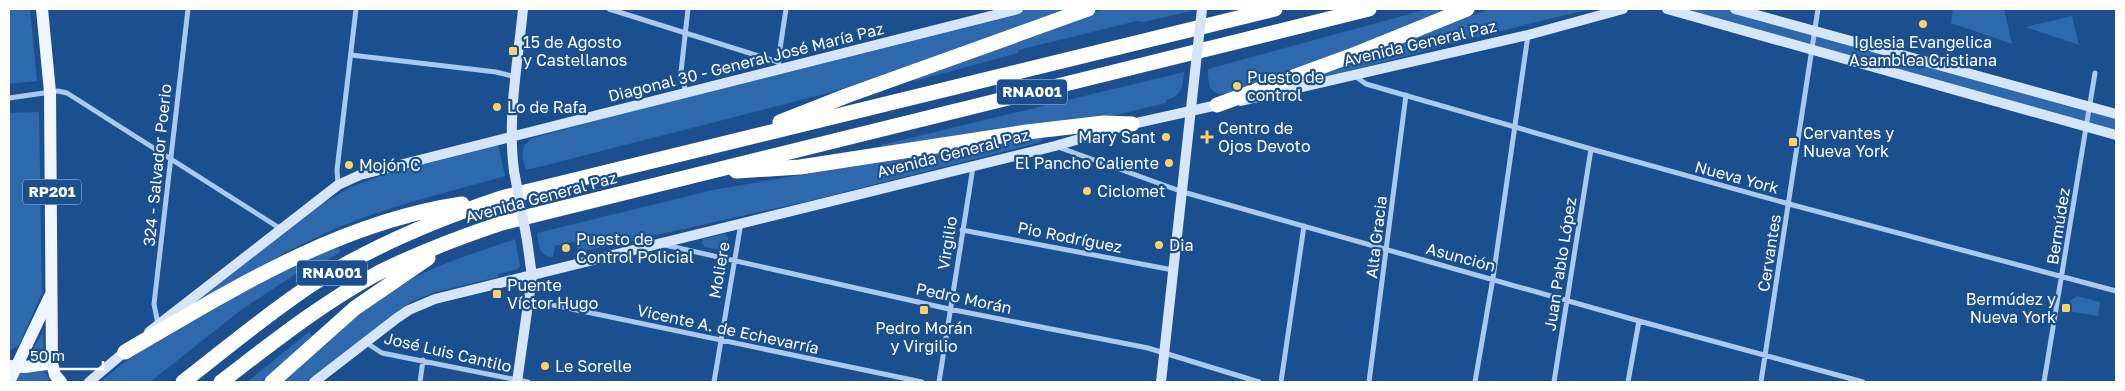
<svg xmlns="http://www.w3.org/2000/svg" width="2125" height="391" font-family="'Golos Text',sans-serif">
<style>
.green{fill:#2e69ad}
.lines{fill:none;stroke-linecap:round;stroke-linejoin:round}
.street{stroke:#a9c9ee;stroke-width:5}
.secondary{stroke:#d6e6fa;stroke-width:10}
.primary{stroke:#f0f6ff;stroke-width:12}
.highway{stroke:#fff;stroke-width:15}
.secondary-bridge{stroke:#d6e6fa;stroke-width:10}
.poi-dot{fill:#ffd166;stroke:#1b4f8f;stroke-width:2}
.labels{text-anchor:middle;stroke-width:4.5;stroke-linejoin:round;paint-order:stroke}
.shield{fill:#1b4f8f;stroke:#bbcadd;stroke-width:1}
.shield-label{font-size:15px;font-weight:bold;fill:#fff}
.poi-label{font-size:16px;fill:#fff;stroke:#1b4f8f;text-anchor:start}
.street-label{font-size:16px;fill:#fff;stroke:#1b4f8f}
</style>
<rect width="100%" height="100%" fill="#1b4f8f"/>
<path class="green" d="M9 9H30L37 81 9 84Z
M1019 9H1076L955 53 828 93 531 169H526C521 157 520 146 532 138Z
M1104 9H1191V11L1144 22 1137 21 1018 50V53L915 81V78Z
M1428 9H1455L1246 90C1222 94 1207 101 1208 69Z
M1490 9H1591C1497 31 1405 57 1311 81L1309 77 1358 57Z
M1667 9H1735L2116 114V135Z
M1953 9H2004L2012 44 1951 23Z
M2072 16 2079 45 2025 27Z
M1184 72C1183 87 1182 96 1166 100V103L1112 116 1008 127 881 147V145Z
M39 112 42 293 19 345 9 351V113Z
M1040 137 1043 140 1038 143 813 200 580 252 574 242 555 246 553 257C538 256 539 244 537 233L713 190 888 160Z
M498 144 505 176C449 192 391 205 337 228 286 250 238 279 189 307L320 205 351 187 401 168Z
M725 234 728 237V244L721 250 705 247 702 243 703 239Z
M515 239 520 266 518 269 498 274V277L435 292 411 302 305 382H284C318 349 353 313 395 288 431 266 475 253 515 239Z
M336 248 340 249 339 253 303 274 300 271 241 310 150 382H100C144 345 194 317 246 291 276 275 305 259 336 248Z
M2077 296 2100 302 2098 316 2068 311 2070 301Z
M43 332 44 353 30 354Z
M309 332 312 336 261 382H247Z
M43 370 51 382H15L19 372Z"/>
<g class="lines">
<path class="street" d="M609 9 778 62 781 69
M351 55 496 72 516 77
M778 62 786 9
M1355 76 1366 84 1591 149 1789 204 2116 291
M686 93 681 72 688 9
M9 98 58 91 67 93 281 229
M1058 147 1183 192 1639 321 1863 382
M338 184 337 170 356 9
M962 230 1173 270
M665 245 949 309 1148 348 1259 382
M529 300 922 382
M158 324 154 304 188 9
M365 342 382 353 528 382
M420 382 423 360
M714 382 741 223
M939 382 973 167
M1281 382 1304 226
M1369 382 1406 95
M1475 382 1493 278 1528 35
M1554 382 1591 149
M1628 382 1639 321
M1761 382 1818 9
M2044 382 2095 73"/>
<path class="secondary" d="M1667 9 2116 135
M1735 9 2116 114
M1241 101 1528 35 1623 9
M514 171C507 117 518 62 523 9
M149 332 338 185 360 175 1018 9
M89 382 128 349
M314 382 397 318 409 310 435 299 1055 146 1132 124 1222 104
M517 382 532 276 527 240
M1161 382 1195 72"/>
<path class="primary" d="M42 9 50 92 52 363 55 375 61 382
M10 366 25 367 52 363
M9 382 50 296"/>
<path class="highway" d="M1217 105 1356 54 1467 9
M780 122 846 96 1088 9
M736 171 800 167 1027 132 1104 123 1132 124
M125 352C231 290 339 222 462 204
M183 382C226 349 268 313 314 283 372 246 435 220 501 198L1275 9
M221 382C272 343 322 303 378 273 418 253 460 237 502 223L1369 9
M272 382 355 308 428 258"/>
<path class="secondary-bridge" d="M1195 72 1202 9
M514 171 527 240"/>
</g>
<g class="poi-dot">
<circle cx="1923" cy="24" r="5"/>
<rect x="508" y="46" width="10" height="10" rx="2.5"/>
<circle cx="1237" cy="86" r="5"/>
<circle cx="497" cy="107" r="5"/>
<circle cx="1166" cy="137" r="5"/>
<path d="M1204.5 129.5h5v5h5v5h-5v5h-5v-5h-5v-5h5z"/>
<rect x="1788" y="137" width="10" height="10" rx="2.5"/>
<circle cx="1169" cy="163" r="5"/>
<circle cx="349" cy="165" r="5"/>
<circle cx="1087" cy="191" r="5"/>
<circle cx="1159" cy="245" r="5"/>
<circle cx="566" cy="248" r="5"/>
<rect x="492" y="289" width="10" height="10" rx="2.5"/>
<rect x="2061" y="303" width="10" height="10" rx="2.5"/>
<rect x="919" y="305" width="10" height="10" rx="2.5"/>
<circle cx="545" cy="366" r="5"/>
</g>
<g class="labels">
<g class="shield">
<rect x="997" y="79.5" width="70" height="25" rx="4"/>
<rect x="23" y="179.5" width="58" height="25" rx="4"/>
<rect x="297" y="260.5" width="70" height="25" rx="4"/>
</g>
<g class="shield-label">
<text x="1032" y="97">RNA001</text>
<text x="52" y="197">RP201</text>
<text x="332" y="278">RNA001</text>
</g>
<g class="poi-label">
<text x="523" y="48">15 de Agosto<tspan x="523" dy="18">y Castellanos</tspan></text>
<text x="1923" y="48" text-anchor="middle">Iglesia Evangelica<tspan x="1923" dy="18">Asamblea Cristiana</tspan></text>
<text x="1247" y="83">Puesto de<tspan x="1247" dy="18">control</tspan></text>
<text x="507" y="113">Lo de Rafa</text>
<text x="1218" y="134">Centro de<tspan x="1218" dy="18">Ojos Devoto</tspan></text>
<text x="1803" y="139">Cervantes y<tspan x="1803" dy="18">Nueva York</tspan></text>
<text x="1156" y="143" text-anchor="end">Mary Sant</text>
<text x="1159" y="169" text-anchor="end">El Pancho Caliente</text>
<text x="359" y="171">Mojón C</text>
<text x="1097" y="197">Ciclomet</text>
<text x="576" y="245">Puesto de<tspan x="576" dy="18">Control Policial</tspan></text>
<text x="1169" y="251">Dia</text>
<text x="507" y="291">Puente<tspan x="507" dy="18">Víctor Hugo</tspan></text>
<text x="2056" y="305" text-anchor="end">Bermúdez y<tspan x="2056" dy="18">Nueva York</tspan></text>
<text x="924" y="334" text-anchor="middle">Pedro Morán<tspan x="924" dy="18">y Virgilio</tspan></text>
<text x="555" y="372">Le Sorelle</text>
</g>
<g class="street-label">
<text transform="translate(1420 43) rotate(-13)" y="6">Avenida General Paz</text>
<text transform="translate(746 62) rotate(-14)" y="6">Diagonal 30 - General José María Paz</text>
<text transform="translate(953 153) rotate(-14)" y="6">Avenida General Paz</text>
<text transform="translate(157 165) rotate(-84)" y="6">324 - Salvador Poerio</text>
<text transform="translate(1737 177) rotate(15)" y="6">Nueva York</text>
<text transform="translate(541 197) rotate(-15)" y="6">Avenida General Paz</text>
<text transform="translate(2058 226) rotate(-81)" y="6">Bermúdez</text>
<text transform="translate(1070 237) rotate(11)" y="6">Pio Rodríguez</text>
<text transform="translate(1376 237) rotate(-83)" y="6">Alta Gracia</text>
<text transform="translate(947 243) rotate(-81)" y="6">Virgilio</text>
<text transform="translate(1769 253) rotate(-81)" y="6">Cervantes</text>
<text transform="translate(1461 257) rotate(15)" y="6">Asunción</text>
<text transform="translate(1560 264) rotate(-81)" y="6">Juan Pablo López</text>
<text transform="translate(719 270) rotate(-80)" y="6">Moliere</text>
<text transform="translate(964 298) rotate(12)" y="6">Pedro Morán</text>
<text transform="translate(728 329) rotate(12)" y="6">Vicente A. de Echevarría</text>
<text transform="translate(448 352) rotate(13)" y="6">José Luis Cantilo</text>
</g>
</g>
<rect width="2125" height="391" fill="none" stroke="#ffffff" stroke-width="20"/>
<path d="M22 361v8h81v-8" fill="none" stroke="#ffffff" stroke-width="2.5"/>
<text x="30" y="361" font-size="15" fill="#ffffff" stroke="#1b4f8f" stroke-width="4" paint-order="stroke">50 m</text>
</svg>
